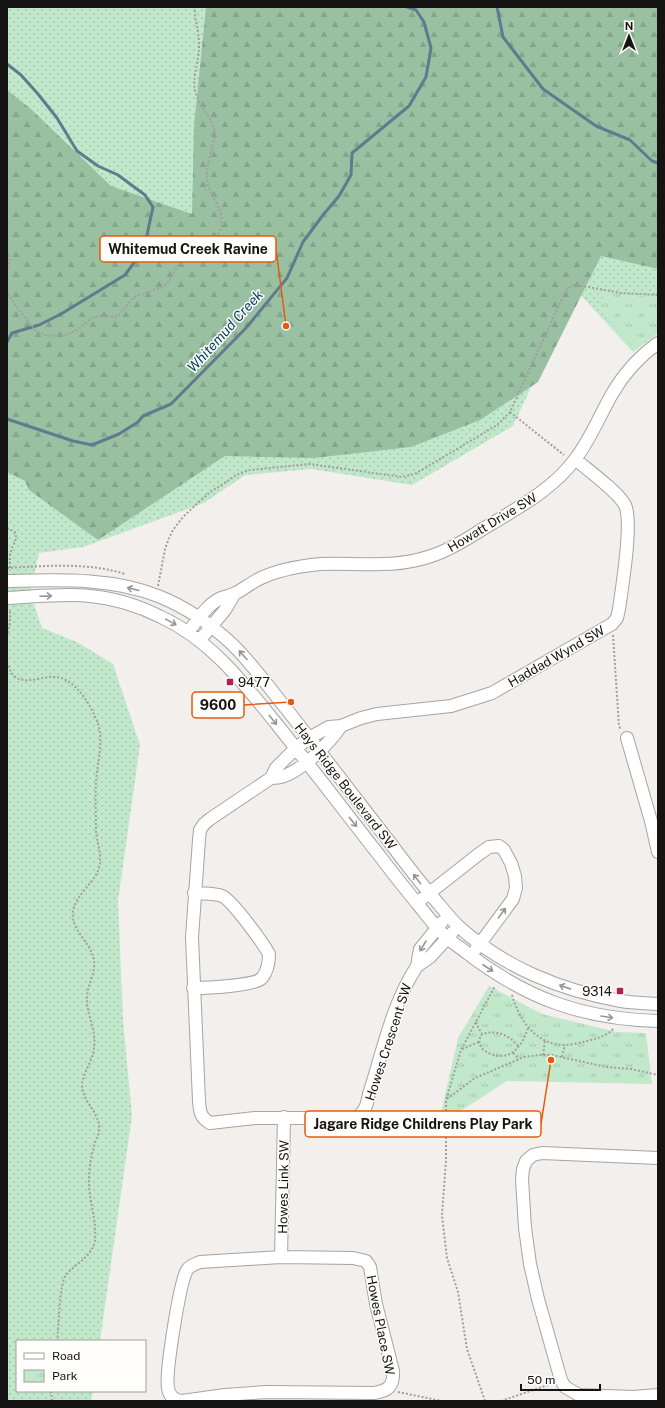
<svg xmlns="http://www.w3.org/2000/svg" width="665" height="1408" font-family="'Public Sans',sans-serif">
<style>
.grass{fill:url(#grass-dots)}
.forest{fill:url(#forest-firs)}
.park{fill:url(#park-tufts)}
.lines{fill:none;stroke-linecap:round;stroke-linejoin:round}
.stream{stroke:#607a8e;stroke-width:3}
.minor-casing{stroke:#a7a4a2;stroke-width:14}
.path{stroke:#a19e9d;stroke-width:2;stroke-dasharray:2 2;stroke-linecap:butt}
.minor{stroke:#fff;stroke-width:12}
.oneway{stroke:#969595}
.poi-dot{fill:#b11f4c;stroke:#fffdfb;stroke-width:1.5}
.labels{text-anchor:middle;stroke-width:3;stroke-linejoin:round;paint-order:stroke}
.street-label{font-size:13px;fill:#151413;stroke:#fffdfb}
.poi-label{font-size:13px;fill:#151413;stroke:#fffdfb;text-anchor:start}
.water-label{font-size:14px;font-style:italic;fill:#004269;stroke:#fffdfb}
.leader{fill:none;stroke:#e8590c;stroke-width:1.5}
.callout-dot{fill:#e8590c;stroke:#fffdfb;stroke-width:1.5}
.callout{fill:#fffdfb;stroke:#e8590c;stroke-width:1.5}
.callout-label{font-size:14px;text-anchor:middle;font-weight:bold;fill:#151413}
</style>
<defs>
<pattern id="grass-dots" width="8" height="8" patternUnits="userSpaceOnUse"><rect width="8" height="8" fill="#c2e8cb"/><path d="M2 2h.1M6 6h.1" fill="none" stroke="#a6c6ad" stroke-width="1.8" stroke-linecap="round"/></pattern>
<pattern id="forest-firs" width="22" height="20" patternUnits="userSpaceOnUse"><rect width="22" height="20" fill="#9ac0a2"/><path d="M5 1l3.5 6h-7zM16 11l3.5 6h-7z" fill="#84a48b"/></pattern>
<pattern id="park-tufts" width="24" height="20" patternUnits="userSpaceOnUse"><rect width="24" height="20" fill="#c2e8cb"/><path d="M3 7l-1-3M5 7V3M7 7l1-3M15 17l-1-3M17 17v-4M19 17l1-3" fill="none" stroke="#a6c6ad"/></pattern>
</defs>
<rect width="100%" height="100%" fill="#f2efed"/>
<path class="grass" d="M7 7H658V333L633 352 576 290 513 426 412 485 311 469 245 475 204 503 83 547 39 553 30 593 42 628 77 642 113 664 140 745 118 901 123 1020 132 1116 100 1341H17V1391H93L91 1401H7Z"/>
<path class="forest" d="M206 7H658V269L601 256 538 382 480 420 411 447 314 458 225 456 98 540 29 490 25 481 7 472V90L31 109 111 186 192 214 194 126Z"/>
<path class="park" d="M606 292 658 298V333L634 348 597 308Z
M489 986 542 1014 617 1032 646 1033 652 1084 507 1081 448 1119 440 1117 458 1038Z"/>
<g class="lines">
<path class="stream" d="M497 7 503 37 543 89 596 126 630 140 652 161 658 163
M7 64 21 75 38 94 57 118 77 151 98 166 118 175 145 195 153 207 144 249 125 275 61 314 39 325 12 333 7 342
M7 419 73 441 92 445 119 434 138 422 143 416 171 404 246 328 287 278 303 242 323 215 339 196 351 175 352 153 409 106 426 77 431 48 424 22 416 10 407 7"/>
<g class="minor-casing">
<path id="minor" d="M7 581C57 580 111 577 158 596 186 607 212 625 234 646 252 664 268 686 284 706 319 750 353 795 388 840 405 863 423 886 442 908 447 914 452 920 458 926 503 967 562 991 621 1001 633 1003 646 1003 658 1004
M7 598C34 597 62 593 90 596 114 598 139 606 161 617 209 639 242 681 275 722 311 767 346 813 382 859 394 875 407 891 420 907 429 918 437 929 447 938 454 944 461 948 467 953 527 999 583 1019 658 1021
M188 632C197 621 206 606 219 599 224 596 231 596 236 593 243 589 250 584 257 580 276 570 299 566 321 564 341 563 361 565 381 564 406 564 432 558 454 546 468 539 480 530 493 523 523 505 555 487 576 458 591 438 600 415 612 394 623 375 640 356 658 343
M199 641 225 610 235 593
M627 738 651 821 658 852
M271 778C275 778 280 778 284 776 302 770 330 743 341 726
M423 898 479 854 489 847 499 846 504 850 511 863 515 876 516 888 513 899 476 949
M442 922 420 949 417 966 430 957 452 933
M417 966C392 1004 383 1051 369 1094 367 1105 365 1113 355 1118H255L210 1123C200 1117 200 1112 199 1101L192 937 199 840 200 830 204 824 210 819 271 778 276 768 296 748 309 738 329 727 341 726 361 718 377 714 451 706 492 693 612 624 617 618 619 609C622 588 633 522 625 505 618 492 588 470 575 459
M193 988C205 988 256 986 262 978 267 972 269 962 269 954 263 943 232 900 222 896 214 893 203 894 194 893
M658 1158 542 1153 533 1155 526 1161 523 1169 522 1179 525 1228 530 1264 538 1299 561 1380 565 1387 579 1395 633 1397 658 1395
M281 1257 353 1258 366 1261 370 1267 376 1304 393 1371C394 1386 388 1391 374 1393L266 1392 225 1395 182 1401C174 1400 169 1396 168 1388 165 1374 180 1281 187 1270 190 1265 196 1264 200 1262Z
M281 1257 284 1117"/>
</g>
<path class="path" d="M7 251 10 261 7 271
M7 290 12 301 36 331 48 336 65 335 77 330 92 318 103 316 115 317 119 315 134 297 162 287 169 282 183 255C189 252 195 255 201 252 208 249 213 244 216 238 232 213 211 203 207 181 205 169 212 148 215 136 214 119 201 109 196 94 191 80 199 62 199 47 200 34 194 21 195 7
M510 412 564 455
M7 528 15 532C18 541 13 543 11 551 9 557 10 563 10 569
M7 568C46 566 87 562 125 574
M158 586 165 549 169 538 173 530 183 517 201 500 212 491 240 473 250 470 310 464 402 477 415 474 497 425 510 412 566 290 573 285H577L621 293 658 295
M613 635 619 726 621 730
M7 637 10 622V609
M7 662C9 668 11 675 17 678 29 684 43 676 55 677 76 678 92 707 98 724 104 743 97 763 96 782 95 798 96 814 96 829 96 842 103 855 99 868 94 884 76 894 73 911 70 930 91 942 94 960 96 974 87 985 87 998 86 1014 97 1030 94 1048 93 1061 83 1072 82 1085 82 1103 102 1113 99 1132 98 1136 96 1139 95 1143 91 1155 89 1169 89 1182 89 1201 97 1221 95 1240 92 1258 75 1263 66 1275 59 1284 59 1328 57 1341
M512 995C519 1020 536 1045 565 1045 571 1045 578 1043 583 1042 595 1039 606 1037 614 1028
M476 1022 479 1029 482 1033
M518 1046C508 1034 497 1030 482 1034 470 1051 502 1062 513 1052 521 1046 525 1037 528 1028
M462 1049 479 1042
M513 1053 519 1059
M543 1055 545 1040
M562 1057 565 1045
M447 1099 475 1078 524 1057 539 1055H552L606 1067 631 1069 658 1075
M51 1391 52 1401
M398 1392 442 1401
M485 1401 467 1349 458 1292 447 1258 442 1215 446 1160V1100L461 1050 495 986
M501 1401 551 1384"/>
<use href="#minor" class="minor"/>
</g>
<defs><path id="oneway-shaft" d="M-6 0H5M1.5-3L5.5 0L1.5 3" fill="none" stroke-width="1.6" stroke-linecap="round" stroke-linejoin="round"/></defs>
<g class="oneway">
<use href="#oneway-shaft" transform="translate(133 589) rotate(-166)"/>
<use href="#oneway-shaft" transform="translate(46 596) rotate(-2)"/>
<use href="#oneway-shaft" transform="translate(171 622) rotate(29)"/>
<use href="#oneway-shaft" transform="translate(243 655) rotate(-132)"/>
<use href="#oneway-shaft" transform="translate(273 720) rotate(51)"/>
<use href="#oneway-shaft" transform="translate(353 822) rotate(52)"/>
<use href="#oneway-shaft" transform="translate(417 879) rotate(-127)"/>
<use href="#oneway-shaft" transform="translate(502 913) rotate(-53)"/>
<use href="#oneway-shaft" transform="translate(423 946) rotate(121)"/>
<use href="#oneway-shaft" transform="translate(488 968) rotate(33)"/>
<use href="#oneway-shaft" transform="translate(565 987) rotate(-161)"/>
<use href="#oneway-shaft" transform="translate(607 1017) rotate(9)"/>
</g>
<g class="poi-dot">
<rect x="226" y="678" width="8" height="8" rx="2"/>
<rect x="616" y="987" width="8" height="8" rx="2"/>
</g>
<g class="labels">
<g class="street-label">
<text transform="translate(492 522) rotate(-31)" y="5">Howatt Drive SW</text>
<text transform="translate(556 656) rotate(-30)" y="5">Haddad Wynd SW</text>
<text transform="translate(346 786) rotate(52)" y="5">Hays Ridge Boulevard SW</text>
<text transform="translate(388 1042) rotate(-72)" y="5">Howes Crescent SW</text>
<text transform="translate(283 1187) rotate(-89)" y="5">Howes Link SW</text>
<text transform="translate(381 1325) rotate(79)" y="5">Howes Place SW</text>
</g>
<g class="poi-label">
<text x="238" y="687">9477</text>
<text x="612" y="996" text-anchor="end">9314</text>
</g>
<g class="water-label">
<text transform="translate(225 331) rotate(-48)" y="5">Whitemud Creek</text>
</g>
</g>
<path class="leader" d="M286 326L276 249M291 702L244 705M551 1060L541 1124"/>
<g class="callout-dot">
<circle cx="286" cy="326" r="4"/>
<circle cx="291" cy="702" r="4"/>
<circle cx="551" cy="1060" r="4"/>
</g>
<g class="callout">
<rect x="100" y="236" width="176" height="26" rx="4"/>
<rect x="192" y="692" width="52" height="26" rx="4"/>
<rect x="305" y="1111" width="236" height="26" rx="4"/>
</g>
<g class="callout-label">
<text x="188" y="254">Whitemud Creek Ravine</text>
<text x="218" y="710">9600</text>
<text x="423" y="1129">Jagare Ridge Childrens Play Park</text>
</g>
<rect width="665" height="1408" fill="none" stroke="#151413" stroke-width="16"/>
<rect x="16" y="1340" width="130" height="52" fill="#fffdfb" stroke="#a1a09e"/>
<rect x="24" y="1353" width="20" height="6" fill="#ffffff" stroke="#a1a09e"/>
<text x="52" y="1360" font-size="12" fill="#151413">Road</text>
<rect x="24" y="1370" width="20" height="12" fill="url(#park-tufts)" stroke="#a1a09e"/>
<text x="52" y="1380" font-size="12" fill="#151413">Park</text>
<g transform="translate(629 36)" stroke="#fffdfb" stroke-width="3" paint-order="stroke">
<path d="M0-3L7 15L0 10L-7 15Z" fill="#151413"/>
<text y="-6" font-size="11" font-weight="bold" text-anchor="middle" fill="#151413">N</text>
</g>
<path d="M521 1384v6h79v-6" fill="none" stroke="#151413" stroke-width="2"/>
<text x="527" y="1384" font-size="12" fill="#151413" stroke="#fffdfb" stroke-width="3" paint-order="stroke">50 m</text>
</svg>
